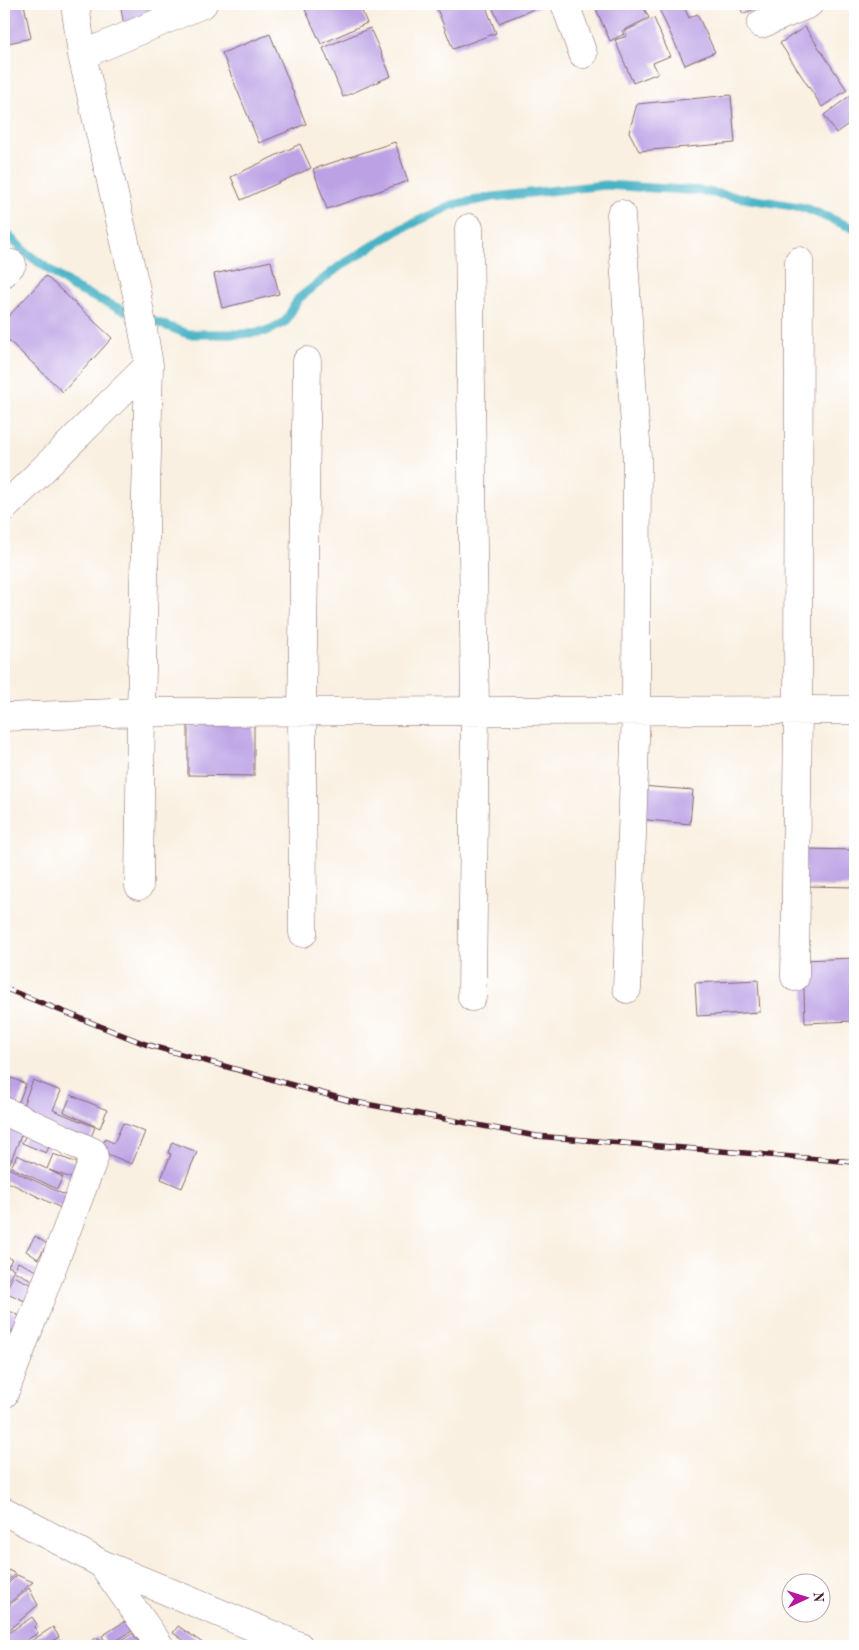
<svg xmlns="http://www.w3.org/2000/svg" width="859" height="1650" font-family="'Old Standard TT',serif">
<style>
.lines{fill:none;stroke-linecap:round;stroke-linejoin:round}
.stream{stroke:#48b3c6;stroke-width:9}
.building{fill:#bca2e5}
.minor-casing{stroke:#87686b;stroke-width:29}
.minor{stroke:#fff;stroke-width:28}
.rail-casing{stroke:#4a1f2b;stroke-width:5.5}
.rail{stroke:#fff;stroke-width:4;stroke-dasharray:11;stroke-linecap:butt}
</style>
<rect width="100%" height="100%" fill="#fff"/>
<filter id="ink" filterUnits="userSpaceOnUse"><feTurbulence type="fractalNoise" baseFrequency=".02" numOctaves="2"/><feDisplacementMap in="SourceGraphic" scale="10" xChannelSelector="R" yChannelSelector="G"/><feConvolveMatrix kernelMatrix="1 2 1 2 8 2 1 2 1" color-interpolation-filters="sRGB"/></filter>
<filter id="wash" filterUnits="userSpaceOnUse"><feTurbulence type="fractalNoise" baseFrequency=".0096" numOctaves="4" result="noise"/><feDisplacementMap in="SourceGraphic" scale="20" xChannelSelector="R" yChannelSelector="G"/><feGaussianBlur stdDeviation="1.12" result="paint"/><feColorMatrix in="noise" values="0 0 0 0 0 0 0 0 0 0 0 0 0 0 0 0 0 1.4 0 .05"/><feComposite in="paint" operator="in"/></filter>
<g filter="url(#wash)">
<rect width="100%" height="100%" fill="#f9f0e1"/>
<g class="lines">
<path class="stream" d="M4 231 25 252 74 288 118 308 188 334H242L268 331 286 321 298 299 340 266 399 230 452 205 493 197 605 185 701 191 805 208 855 229"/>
</g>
<g id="blocks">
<path class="building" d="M4 4H24L31 38 4 44Z
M120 4H179L124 25Z
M311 4H359L367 23 321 44 304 7Z
M435 4H485L496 33 453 49Z
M491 4H538L539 7 499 23Z
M608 4H642L649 18 622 31 624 34 610 41 596 9Z
M665 4H683L689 18 697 14 715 52 685 65 658 7Z
M739 4H767L743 14Z
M654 18 670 56 653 63 658 73 633 83 615 40 627 36 625 31Z
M805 27 847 90 822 107 780 43Z
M370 28 391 76 343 97 323 48Z
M270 34 306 124 259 143 222 53Z
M855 92V119L836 133 824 115Z
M731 95 735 143 639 151 629 132 637 104Z
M395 142 408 181 327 209 313 169Z
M300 144 311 168 241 200 231 177Z
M271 261 279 294 222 308 214 274Z
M46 276 112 338 63 392 4 336V321Z
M188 715 254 716V776L188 775Z
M640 786 693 790 690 824 637 819Z
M805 849 855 850V887L805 886Z
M855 958V1021L805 1023 803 960Z
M758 980 760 1012 697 1016 695 983Z
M9 1077 26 1084 15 1111 4 1106V1088Z
M33 1080 61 1091 53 1110 95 1127 89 1142 19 1115Z
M71 1095 107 1110 100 1128 64 1112Z
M4 1114 26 1123 10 1163 4 1161Z
M123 1123 145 1132 132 1164 100 1151 105 1139 114 1143Z
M30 1126 54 1137 46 1153 22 1143Z
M172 1142 197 1152 182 1188 161 1179 171 1154 168 1153Z
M53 1154 80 1164 74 1179 49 1170 63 1177 57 1189 11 1167 17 1155 47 1169Z
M4 1166 69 1197 63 1209 4 1180Z
M35 1236 47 1244 38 1259 26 1251Z
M4 1255 12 1259 8 1266 14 1269 4 1288Z
M18 1262 37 1271 32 1280 14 1271Z
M13 1276 35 1286 27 1302 5 1292Z
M4 1308 21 1317 14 1332 4 1327Z
M4 1568 16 1574 4 1585Z
M17 1575 33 1582 4 1608V1588Z
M29 1588 38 1605 4 1634V1610Z
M32 1617 37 1624 34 1627 38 1633 18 1646H4V1636Z
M125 1621 132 1631 108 1646 102 1636Z
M178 1626 207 1646H192L173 1633Z
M53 1627 59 1637 45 1646H34L31 1641Z
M133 1633 140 1644 136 1646H112Z
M97 1637 103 1646H84Z
M60 1640 64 1646H50Z"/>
</g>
</g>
<g filter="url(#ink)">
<use href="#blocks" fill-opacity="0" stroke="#87686b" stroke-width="1"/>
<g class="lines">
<g class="minor-casing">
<path id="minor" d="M75 4 82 55 136 290 149 365 141 712 139 886
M565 4 583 54
M761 24 809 4
M82 55 203 4
M621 214 637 457 636 709 627 989
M469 228 475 710 472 997
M4 273 12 264
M4 508 149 365
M4 717 141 712 855 710
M303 933 302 711 307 361
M795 977 798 709 799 261
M4 1111 93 1152 94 1158 4 1394
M4 1511 102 1564 299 1646
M102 1564 160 1646"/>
</g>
<use href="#minor" class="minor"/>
<g class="rail-casing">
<path id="rail" d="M4 988 145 1044 350 1101 536 1136 855 1162"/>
</g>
<use href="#rail" class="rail"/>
</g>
</g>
<rect width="859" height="1650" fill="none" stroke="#fff" stroke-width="20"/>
<g transform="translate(806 1598) rotate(86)"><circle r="24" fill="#ffffff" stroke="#b7a5aa"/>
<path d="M0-4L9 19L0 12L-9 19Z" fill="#b5179e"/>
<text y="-8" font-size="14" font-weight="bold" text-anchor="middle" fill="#4a1f2b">N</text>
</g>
</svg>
